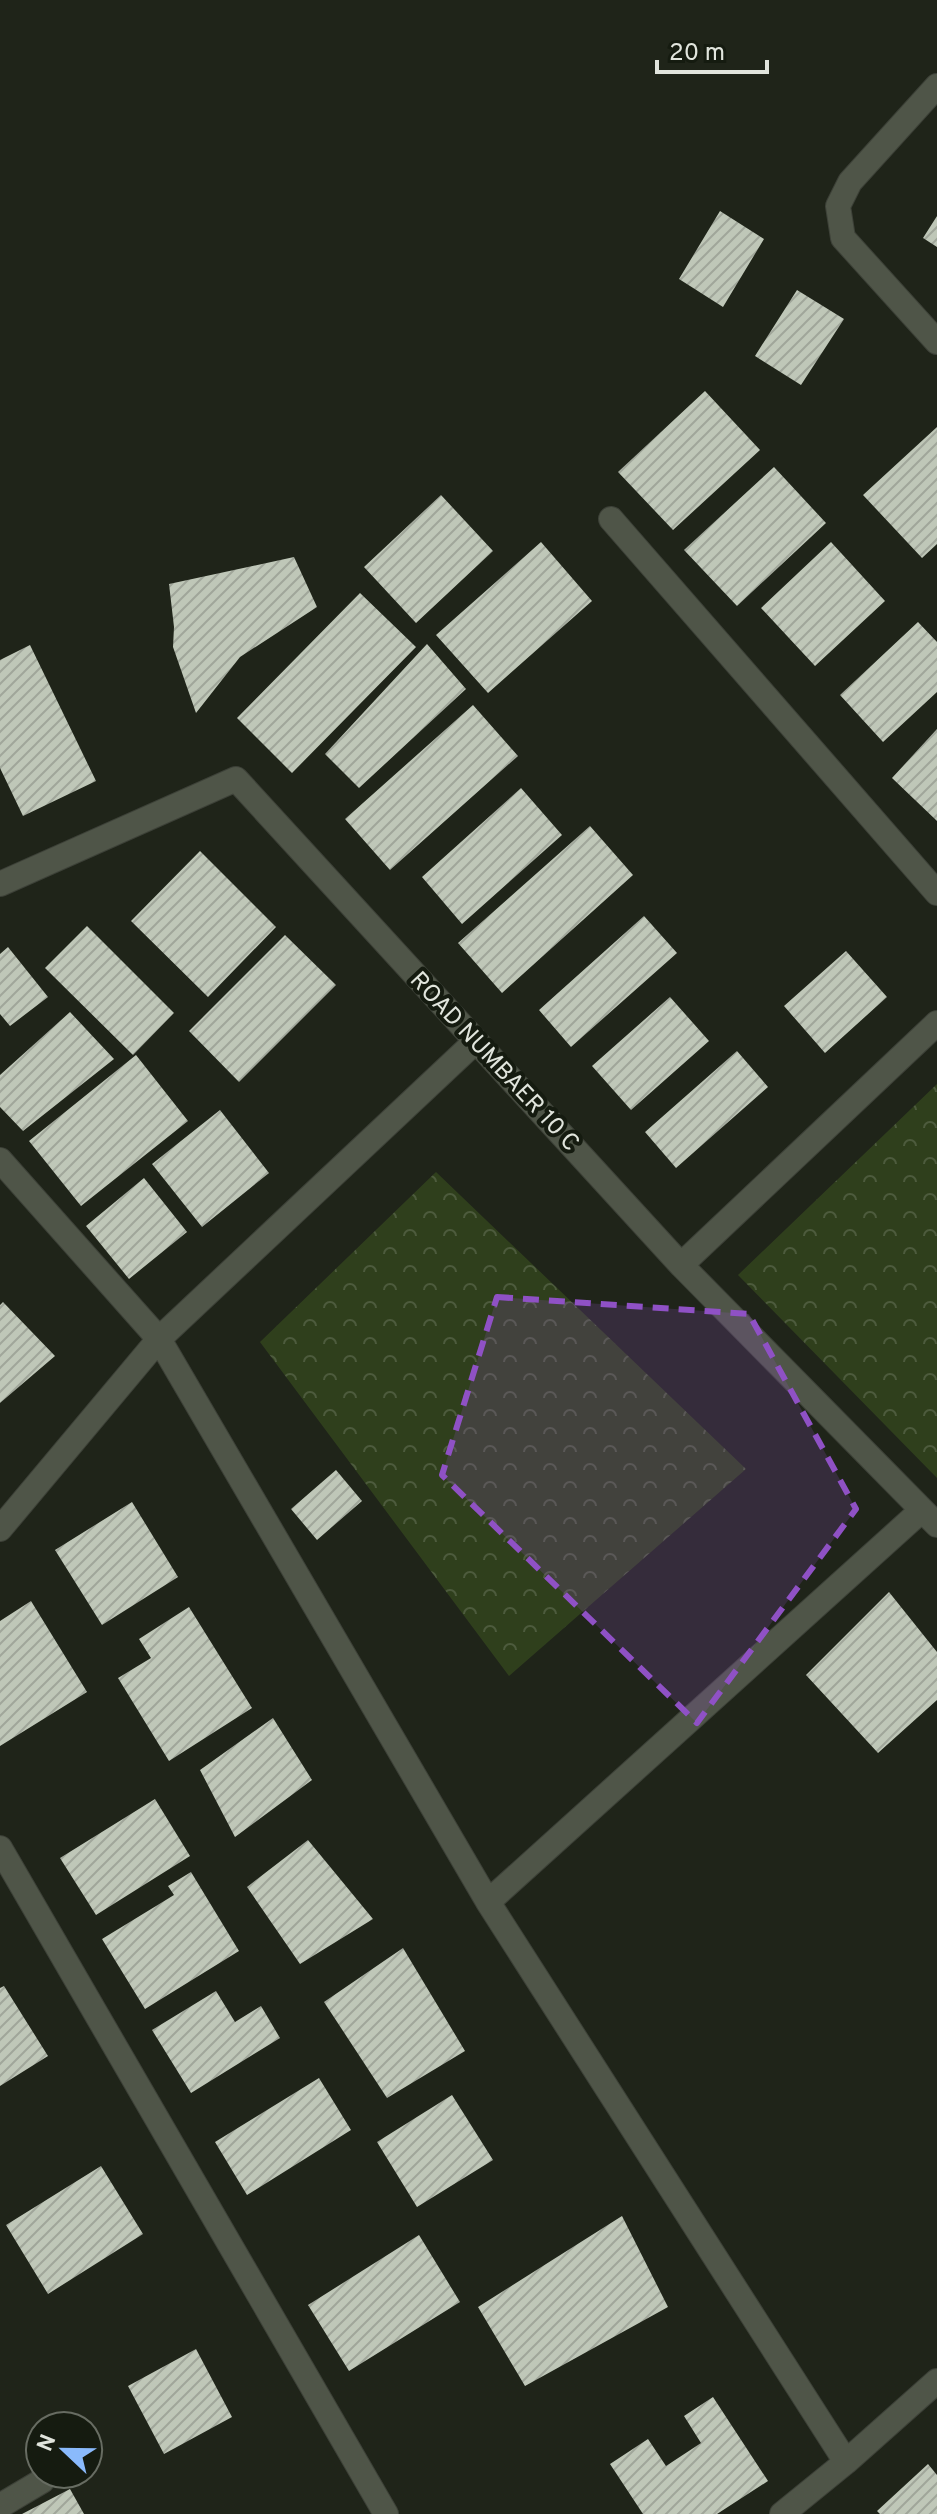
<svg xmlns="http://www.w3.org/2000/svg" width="937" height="2514" font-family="Overpass,sans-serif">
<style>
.park{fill:url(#park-crowns)}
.building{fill:url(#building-hatch)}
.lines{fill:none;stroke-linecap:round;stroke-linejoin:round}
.minor-casing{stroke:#3d4138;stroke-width:26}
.minor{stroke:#4f5548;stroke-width:24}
.marked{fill:#8f51c5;fill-opacity:0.2;stroke:#8f51c5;stroke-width:6;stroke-dasharray:16 10;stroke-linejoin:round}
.labels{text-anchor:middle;stroke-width:8;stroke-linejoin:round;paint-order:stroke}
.street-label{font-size:24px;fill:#e1e5dd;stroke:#151b10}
</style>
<defs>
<pattern id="park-crowns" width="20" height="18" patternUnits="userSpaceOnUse" patternTransform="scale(2)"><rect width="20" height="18" fill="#2f3f1c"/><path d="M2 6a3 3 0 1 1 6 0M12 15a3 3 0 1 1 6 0" fill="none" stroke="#4d5b3d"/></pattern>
<pattern id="building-hatch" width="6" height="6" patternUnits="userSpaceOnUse" patternTransform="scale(2)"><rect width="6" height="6" fill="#bfc7b8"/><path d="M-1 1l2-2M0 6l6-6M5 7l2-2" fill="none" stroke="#a0a69a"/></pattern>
</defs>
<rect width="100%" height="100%" fill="#1f2419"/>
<path class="park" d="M937 1084V1478L738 1275Z
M436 1172 746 1469 509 1676 260 1342Z"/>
<path class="building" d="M720 211 764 239 723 307 679 279Z
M937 216V247L923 238Z
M797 290 844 319 801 385 755 356Z
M705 391 760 450 673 530 618 472Z
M937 427V544L922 558 863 495Z
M774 467 826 523 737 606 684 550Z
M441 495 493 551 416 623 364 567Z
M541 542 592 601 488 693 436 635Z
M831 542 885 601 815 666 761 608Z
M294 557 317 607 240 657 196 713 173 647 174 627 169 584Z
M360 593 416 647 292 773 237 718Z
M918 622 937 642V692L883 742 840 695Z
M427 644 466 689 359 788 325 754Z
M30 645 96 781 23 816 0 768V660Z
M473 705 518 756 390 870 345 819Z
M937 729V821L892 778Z
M521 788 562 835 462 924 422 877Z
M590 826 633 875 502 993 458 943Z
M200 851 276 927 208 997 131 921Z
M644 916 677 953 571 1047 539 1010Z
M87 926 174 1013 133 1055 45 968Z
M285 935 336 985 239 1082 189 1031Z
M8 947 48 997 10 1026 0 1014V954Z
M846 951 887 997 825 1053 784 1006Z
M670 997 709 1041 631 1110 592 1066Z
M70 1012 114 1059 23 1131 0 1107V1075Z
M737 1051 768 1087 676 1168 645 1132Z
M136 1055 188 1121 81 1206 29 1141Z
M220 1110 269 1173 202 1227 152 1164Z
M144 1178 187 1232 129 1279 86 1226Z
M3 1302 55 1356 0 1403V1305Z
M336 1470 362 1501 317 1540 291 1509Z
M132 1502 178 1577 102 1625 55 1550Z
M889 1592 937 1652V1700L878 1753 806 1675Z
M31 1601 87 1692 0 1746V1621Z
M189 1607 252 1708 169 1761 118 1678 151 1658 139 1639Z
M273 1718 312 1780 235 1837 200 1770Z
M155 1799 190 1856 96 1915 60 1858Z
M308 1840 373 1919 300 1964 247 1887Z
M191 1872 239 1951 145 2009 102 1939 174 1895 168 1886Z
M403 1948 465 2051 387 2098 324 2002Z
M4 1986 48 2056 0 2086V1988Z
M216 1991 235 2022 261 2006 280 2038 191 2093 152 2030Z
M319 2078 351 2130 247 2195 215 2142Z
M452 2095 493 2160 417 2207 377 2142Z
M101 2166 143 2234 48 2294 6 2225Z
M622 2216 668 2307 525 2386 478 2307Z
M419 2235 460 2302 349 2371 308 2305Z
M196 2349 232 2417 164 2454 128 2386Z
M713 2397 768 2481 717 2514H643L610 2464 648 2439 666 2466 701 2443 684 2416Z
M928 2464 937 2475V2514H880L877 2511Z
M70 2489 84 2514H22Z"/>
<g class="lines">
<g class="minor-casing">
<path id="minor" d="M937 86 850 182 838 206 843 238 937 342
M611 519 937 893
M0 884 236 779 681 1265 937 1525
M0 1160 159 1339 488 1902 846 2462
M681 1265 937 1023
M0 1529 159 1339 476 1041
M0 1848 386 2514
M488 1902 922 1510
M0 2506 42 2481
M782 2514 846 2462 937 2381"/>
</g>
<use href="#minor" class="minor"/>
</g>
<path class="marked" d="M497 1297 749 1314 856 1509 697 1723 442 1475Z"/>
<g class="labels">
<g class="street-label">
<text transform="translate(495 1061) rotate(47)" y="8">ROAD NUMBAER 10 C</text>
</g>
</g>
<g transform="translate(64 2450) rotate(292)"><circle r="38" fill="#151b10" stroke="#676c62" stroke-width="2"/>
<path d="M0-6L14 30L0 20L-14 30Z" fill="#8abafc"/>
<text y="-12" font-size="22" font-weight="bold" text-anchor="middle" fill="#e1e5dd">N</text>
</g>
<path d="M657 60v12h110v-12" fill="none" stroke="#e1e5dd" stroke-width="4"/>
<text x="669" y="60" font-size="24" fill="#e1e5dd" stroke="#151b10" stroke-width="6" paint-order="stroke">20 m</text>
</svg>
